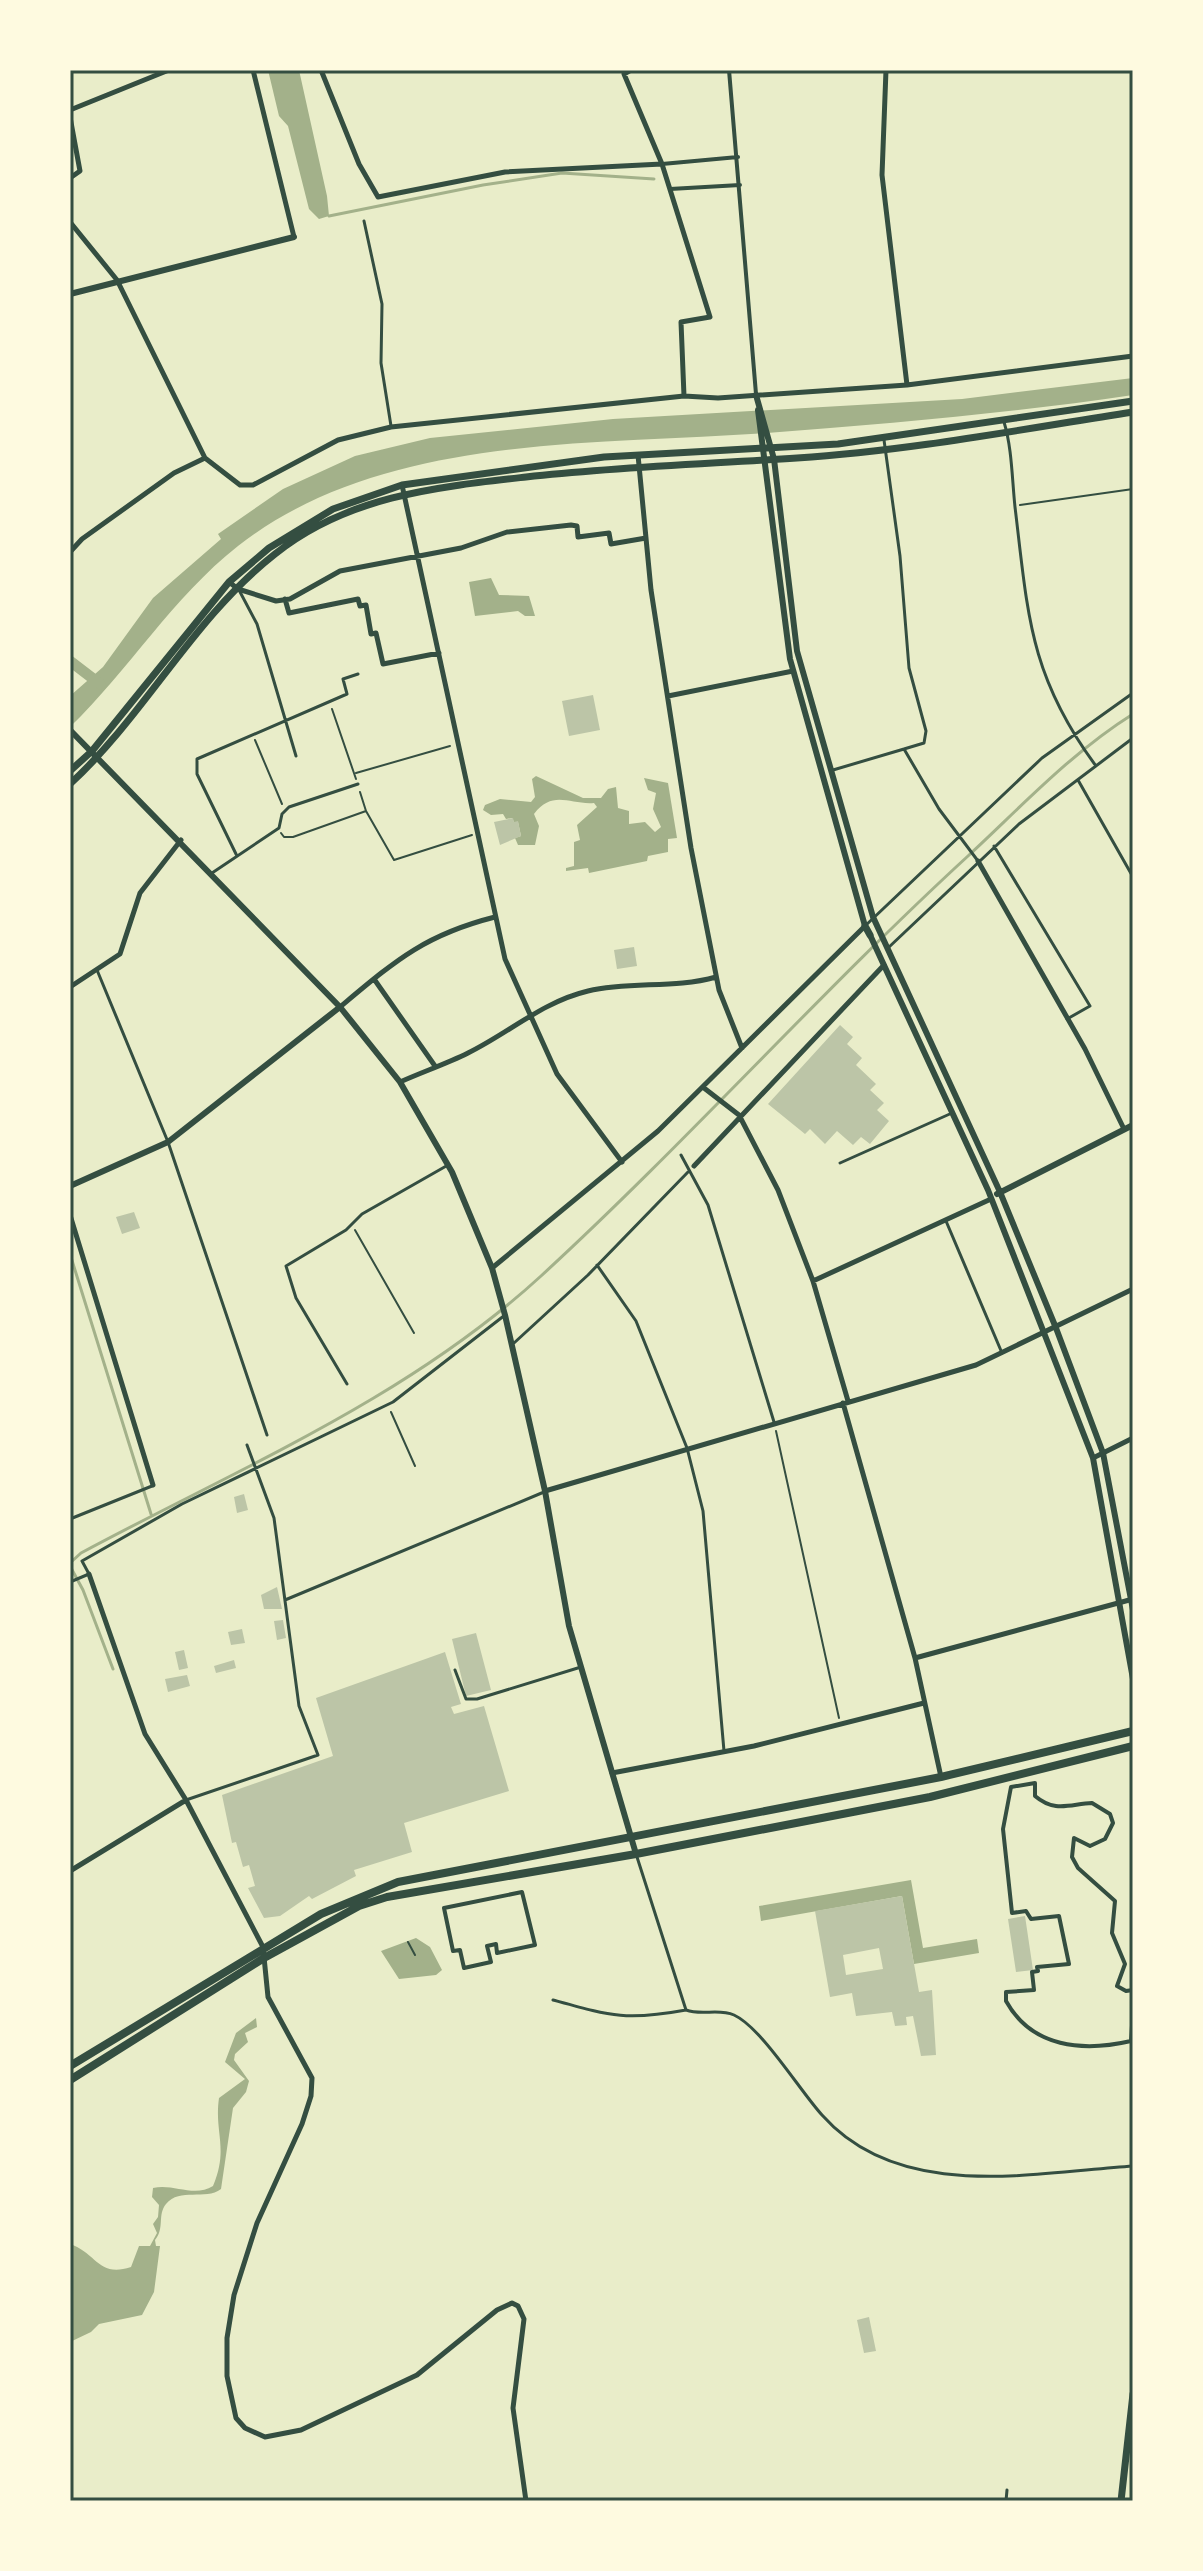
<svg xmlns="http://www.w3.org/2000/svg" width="1203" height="2571" font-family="Jost,sans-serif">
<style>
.water{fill:#a3b18a}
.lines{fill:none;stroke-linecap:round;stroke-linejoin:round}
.stream{stroke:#a3b18a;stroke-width:3}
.canal{stroke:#a3b18a;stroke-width:11}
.building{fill:#bcc5a7;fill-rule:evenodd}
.path{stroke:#344e41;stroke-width:2}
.service{stroke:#344e41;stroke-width:3}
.pedestrian{stroke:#344e41;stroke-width:4}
.minor{stroke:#344e41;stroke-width:5}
.tertiary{stroke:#344e41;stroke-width:6}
.secondary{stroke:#344e41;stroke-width:7}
.primary{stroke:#344e41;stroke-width:8}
.neatline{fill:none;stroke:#344e41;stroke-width:3}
</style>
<rect width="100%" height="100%" fill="#e9edc9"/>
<path class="water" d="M268 70H299L327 196 329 216 319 219 309 209 288 126 279 116Z
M1133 378V395C1011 413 890 424 767 433 593 445 381 434 238 546 172 598 129 670 70 727V696L103 667 153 598 221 539 218 534 283 489 355 456 430 438 613 419 962 399Z
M491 578 499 595 529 596 535 616H525L518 611 475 616 469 582Z
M536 776 583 798H601L608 789 616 787 618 808 629 811V824L645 822 655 832 661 827 653 809 656 793 648 790 644 778 668 783 677 838 668 839V852L648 856 647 861 589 873 588 868 566 871V868L574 866V842L580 840 577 825 597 807 594 803C570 805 553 789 534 814L539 826 535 845H518L515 838 521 836 518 822H514L512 818 506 819 503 814 491 815 483 810 485 805 500 799 531 802 535 797 532 779Z
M911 1880 923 1948 977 1939 979 1953 914 1964 902 1896 761 1921 759 1906Z
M416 1938 430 1947 442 1970 436 1975 399 1979 381 1951Z
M256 2018 257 2027 245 2033 248 2042 235 2054 234 2060 249 2081 246 2092 233 2108 221 2189C205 2201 180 2187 166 2204 157 2215 165 2228 155 2240L156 2246H160L154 2292 142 2315 99 2324 91 2332 70 2342V2244C97 2253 98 2278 131 2267L139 2246H150L157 2233 153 2224 158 2217 159 2205 152 2197 153 2188C173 2183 194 2198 213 2186 229 2148 214 2133 219 2098L245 2079 225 2062 236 2033Z"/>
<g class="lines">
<path class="stream" d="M329 216 483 185 562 173 654 179
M70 1254 151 1514
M70 1563 81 1553C239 1468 407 1399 541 1276 688 1141 821 991 968 856 1022 806 1071 753 1133 714
M70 1566 83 1590 113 1669"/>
<path class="canal" d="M70 661 100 684"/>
</g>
<path class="building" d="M593 695 600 730 569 736 562 701Z
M513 818 514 822 518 821 521 836 500 845 494 822Z
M634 947 637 966 617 969 614 950Z
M840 1025 853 1037 847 1044 862 1058 856 1065 876 1084 870 1090 884 1103 877 1110 889 1121 870 1144 861 1137 853 1145 837 1131 825 1144 810 1129 805 1134 768 1104Z
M134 1212 140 1228 122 1234 116 1217Z
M244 1494 248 1510 237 1513 234 1497Z
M277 1587 282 1609H264L261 1595Z
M283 1620 286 1638 277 1640 274 1621Z
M242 1629 245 1643 231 1645 228 1632Z
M476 1633 491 1690 466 1696 452 1639Z
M184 1650 188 1668 179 1670 175 1652Z
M445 1652 461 1704 451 1707 454 1714 484 1706 509 1791 404 1823 412 1852 354 1870 356 1876 312 1899 309 1896 280 1916 264 1918 248 1888 255 1886 249 1865 243 1867 236 1842 232 1843 222 1795 333 1756 316 1698Z
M234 1660 236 1668 216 1673 214 1666Z
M187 1675 190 1686 168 1692 165 1679Z
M902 1896 919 1992 932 1990 936 2055 921 2056 913 2016 906 2017 907 2025 895 2026 892 2012 856 2016 852 1993 830 1997 815 1911ZM879 1948 883 1969 846 1975 843 1955Z
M1025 1916 1033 1970 1016 1972 1008 1919Z
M869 2317 876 2351 864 2353 857 2320Z"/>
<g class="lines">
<path class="path" d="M1020 505 1133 489
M332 709 356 779
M255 740 282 804
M356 773 450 746
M360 792 366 811 394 860 472 835
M281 833 284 837H293L366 811
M355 1230 414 1333
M391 1412 415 1466
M776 1431 839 1718
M408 1942 415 1955"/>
<path class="service" d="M364 221 382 304 381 363 391 426
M1004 422C1012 448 1012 479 1015 507 1028 614 1029 675 1096 766
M884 440 900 556 909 668 926 731 924 743 904 749
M239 590 257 624 296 756
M833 770 904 749 939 809 978 861
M1078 780 1133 877
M994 846 1090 1006 1067 1019
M236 854 197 774V759L347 694 343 679 358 674
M212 873 279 828 282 814 289 807 358 784
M865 926 1042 758 1133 693
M888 948 1019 824 1133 738
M97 970 168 1142 267 1435
M681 1155 708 1205 774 1422
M840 1163 952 1113
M946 1221 1002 1353
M597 1265 636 1321 687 1448 703 1511 724 1751
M514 1343 588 1275 688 1172
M347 1384 296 1298 286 1266 346 1230 362 1214 448 1165
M70 1519 152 1486
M70 1582 89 1574 82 1561 182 1504 393 1402 505 1315
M285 1600 544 1492
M455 1670 466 1699H477L581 1667
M186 1800 318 1755 299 1706 274 1518 247 1445
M637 1857 686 2010C702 2016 718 2008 734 2015 762 2028 800 2091 822 2115 899 2202 1031 2173 1133 2166
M553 2000C611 2016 626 2021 686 2010
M1006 2501 1007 2490"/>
<path class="pedestrian" d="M729 70 756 394
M662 164 738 157
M670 189 740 185
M522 1892 535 1945 497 1953 496 1944 487 1946 491 1962 464 1968 460 1950 453 1951 444 1908Z
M1133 1990 1126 1991 1117 1986 1125 1964 1112 1933 1115 1901 1078 1868 1072 1857 1074 1838 1090 1846 1105 1839 1113 1823 1110 1814 1092 1803C1070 1804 1055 1813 1035 1796V1783L1011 1787 1003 1829 1012 1913 1026 1911 1031 1919 1059 1916 1069 1964 1037 1967 1038 1971 1032 1972 1034 1990 1006 1992V2001C1032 2048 1083 2052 1131 2041L1133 2010"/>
<path class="minor" d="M253 70 294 237
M321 70 359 164 378 197 505 172 662 164
M631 70 624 74 662 164 710 317 681 322 684 396
M886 70 882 175 907 385
M70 110 169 70
M70 117 80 171 70 178
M70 222 117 280 205 458
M638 455 651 590 691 848 719 990 742 1048
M402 485 505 959 557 1074 622 1162
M70 552 82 539 174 473 205 458 240 485H253L338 440 391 427 684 396 718 398 907 385 1133 356
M229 582 238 589 276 601 290 599 340 571 461 548 507 532 571 525 577 526 578 537 609 533 611 544 646 538
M285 599 289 613 358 599 360 606 366 605 371 634 376 633 383 664 439 653
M668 696 793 671
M978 861 1085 1049 1124 1129
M374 979 435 1066
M70 987 120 954 140 893 181 840
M340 1007C395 961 424 935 495 917
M400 1082C422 1072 446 1064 468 1053 509 1033 542 1002 588 991 631 981 674 989 716 977
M704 1088 739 1115 778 1190 813 1281 848 1401
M694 1166 884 965
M70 1215 153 1485
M492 1268 658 1131 865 926
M813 1281 991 1199
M843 1403 915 1658 941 1777
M1093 1458 1133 1438
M545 1491 976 1365 1133 1289
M89 1574 145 1734 186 1800 263 1947 268 1997 312 2078 311 2096 302 2124 257 2223 234 2295 227 2338V2376L236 2418 245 2428 265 2437 301 2430 417 2375 497 2310 512 2303 518 2306 524 2319 513 2408 526 2501
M915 1658 1133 1599
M612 1773 754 1746 924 1703
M70 1871 186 1800"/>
<path class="tertiary" d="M70 294 294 237
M756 395 774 459 797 651 873 917 1000 1192 1056 1328 1103 1453 1133 1610
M758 410 790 659 865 926
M70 730 340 1007 400 1082 452 1172 492 1268 505 1315 545 1491 569 1626 636 1854
M870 935 988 1190 1093 1458 1133 1679
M70 1186 168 1142 340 1007
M997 1194 1133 1125"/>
<path class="secondary" d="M70 771 92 751 229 582 269 548 333 509 402 485 604 457 838 444 1133 401
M70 784C146 714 193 618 275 554 347 496 437 487 526 477 616 467 706 464 797 458 908 451 1023 429 1133 412
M865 926 870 935
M1121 2501 1133 2394"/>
<path class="primary" d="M70 2066 321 1914 398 1882 941 1777 1133 1731
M70 2080 264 1958 359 1906 387 1897 636 1854 930 1797 1133 1746"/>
</g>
<rect width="1203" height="2571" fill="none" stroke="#fefae0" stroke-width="144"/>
<rect x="72" y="72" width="1059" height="2427" class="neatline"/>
</svg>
